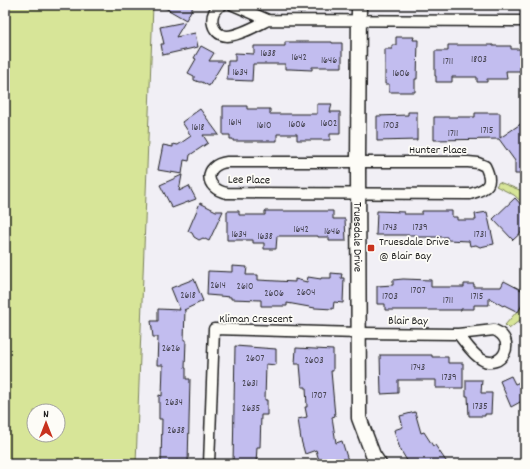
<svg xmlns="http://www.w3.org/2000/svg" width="530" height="469" font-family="Dekko,sans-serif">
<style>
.green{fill:#d7e598;stroke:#7a805a;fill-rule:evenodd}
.building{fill:#c2bdef;stroke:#1c1c1c}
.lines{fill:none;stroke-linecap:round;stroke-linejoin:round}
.street-casing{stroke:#1c1c1c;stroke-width:13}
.secondary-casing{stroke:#1c1c1c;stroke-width:17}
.street{stroke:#fdfcf7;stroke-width:10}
.secondary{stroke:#fdfcf7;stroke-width:14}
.poi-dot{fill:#c8321e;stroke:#fdfcf7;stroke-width:1.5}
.labels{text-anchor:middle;stroke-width:3.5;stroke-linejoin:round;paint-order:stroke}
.number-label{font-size:10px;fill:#464451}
.street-label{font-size:12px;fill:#1c1c1c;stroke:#fdfcf7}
.poi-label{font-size:12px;fill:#1c1c1c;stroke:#fdfcf7;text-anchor:start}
</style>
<rect width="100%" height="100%" fill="#f1eff5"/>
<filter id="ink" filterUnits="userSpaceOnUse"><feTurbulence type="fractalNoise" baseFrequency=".025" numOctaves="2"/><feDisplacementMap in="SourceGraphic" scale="8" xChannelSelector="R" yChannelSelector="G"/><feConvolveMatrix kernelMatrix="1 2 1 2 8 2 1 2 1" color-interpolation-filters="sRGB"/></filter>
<g filter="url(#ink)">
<path class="green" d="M5 5H153L136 464H5ZM34 411H58V435H34Z
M499 182 525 192V205L514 195 496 186Z
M525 302V316L509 329 505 325Z"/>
<path class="building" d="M160 5H194L186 20Z
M185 22 176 37 195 33 198 47 163 55 161 44H164L160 27Z
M396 37H414L413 40H418L417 79H415V92H389V84H385V49H392V45H396Z
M285 42H332V43H342V67H312V70L290 69H285V64H253L252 81 227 80 228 61H235V53L254 54V46H285Z
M448 45H493V46H511V49H523L524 71H506L507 79H487V82H477V77H452V82H436V76H435V51H448Z
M201 46 214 53 209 61H224L209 86 202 82H199L194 80V76L188 73 196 59 194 58Z
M317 104H332L330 112H340V134H330V140H297V134H277V141H233V139H230V135H223V106H247V109H270V114H317Z
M200 109 219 135H203L208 143 190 155 189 161 184 160 182 174 158 170 163 145 173 147V144L178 145 191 136 182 122Z
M408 112H417V140L377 141V116L408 115Z
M475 113H500V138L525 121V174H515V161L499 139 434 140V117H475Z
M182 175 179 191 189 186 196 199 172 208 160 185Z
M515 198 525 209V229L513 240 493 219Z
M200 203 216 211H223L209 241 203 238 199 240 194 237 192 233 188 231Z
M227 211H239V215H265V211H333V219H345L346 241H329V237H318V236H277L276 249H264V243H253V240H227Z
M377 211 404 212V214H422V211H452V217H457V220H476L475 214 487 212 494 244 480 247 476 245 470 246 469 241 447 240V237H417V235H376Z
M232 266 247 267 246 275H258V280L295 282V279L307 282 308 277 321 279V278H331V273L342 274 341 278H344L343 303 334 302 333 309 315 308 287 303V306H261V300L231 299V297L207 295 208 271 232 272Z
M194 279 203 301 184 310H185L184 340H186L185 368H186V379H190L188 464H161L162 419H159V395L162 396 163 365H157L158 337H153L151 321H158V309L180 310 171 288Z
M403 279 431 280V287H464V284H474V287H501L504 281 525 292V300L518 312 504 305 503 306 489 298V305H474V309H461V310H385V304H377V286L393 285V280Z
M235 346 276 349V365L266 364 265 400H267V415H261L260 447H257L256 464H233Z
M296 348 333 350V371H331L335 416 332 417 336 443 342 441 349 464H320L316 450 305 454 301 440 298 419 307 417 305 407H307L306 387H302L300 364H295Z
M380 355H432V357H448V363H463V388H436V380H398V393L381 394Z
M511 376 515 384 525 380V399L522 400V401L511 407 500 381Z
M466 380H482L481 393H492L491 414H485V416H469L468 396H466Z
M415 412 421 433 424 432 433 446 435 445 448 464H409L400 449 394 430 403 427 400 416Z"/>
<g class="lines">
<g class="street-casing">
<path id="street" d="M222 5C207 11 210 35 227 36 239 36 258 25 268 20L233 5
M268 20 525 21
M227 162H468L478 163 485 166C494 184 488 189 470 194L227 193C204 189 203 165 227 162Z
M494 330C519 340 501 372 481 359 472 354 465 342 458 334Z
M209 464 214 329 359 333 458 334"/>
</g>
<g class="secondary-casing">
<g id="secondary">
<path id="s1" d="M359 5 358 163 359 418 373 455 379 464"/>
</g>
</g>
<use href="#street" class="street"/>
<use href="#secondary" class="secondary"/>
</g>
</g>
<rect class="poi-dot" x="367" y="244" width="8" height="8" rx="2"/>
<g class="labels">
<g class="number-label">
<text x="268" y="56">1638</text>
<text x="299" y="60">1642</text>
<text x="479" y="62">1803</text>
<text x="329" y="63">1646</text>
<text x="448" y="64">1711</text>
<text x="240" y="75">1634</text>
<text x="401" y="76">1606</text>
<text x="235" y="125">1614</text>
<text x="329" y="126">1602</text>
<text x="297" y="127">1606</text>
<text x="264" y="128">1610</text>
<text x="391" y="128">1703</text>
<text x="198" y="130">1618</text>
<text x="487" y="133">1715</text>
<text x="453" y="136">1711</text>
<text x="390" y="230">1743</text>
<text x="420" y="230">1739</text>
<text x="301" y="232">1642</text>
<text x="332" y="234">1646</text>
<text x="239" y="237">1634</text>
<text x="480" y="237">1731</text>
<text x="265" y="239">1638</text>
<text x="218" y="288">2614</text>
<text x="245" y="289">2610</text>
<text x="418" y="293">1707</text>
<text x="306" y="295">2604</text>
<text x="274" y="296">2606</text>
<text x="188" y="298">2618</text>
<text x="390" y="299">1703</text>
<text x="477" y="299">1715</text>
<text x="448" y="303">1711</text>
<text x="171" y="351">2626</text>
<text x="255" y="361">2607</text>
<text x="314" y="363">2603</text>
<text x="418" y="370">1743</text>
<text x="449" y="380">1739</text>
<text x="250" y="386">2631</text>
<text x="319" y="398">1707</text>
<text x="174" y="405">2634</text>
<text x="480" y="409">1735</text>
<text x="251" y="411">2635</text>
<text x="176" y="433">2638</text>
</g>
<g class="street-label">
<text x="438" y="153">Hunter Place</text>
<text transform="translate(249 179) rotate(1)" y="4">Lee Place</text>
<text dy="4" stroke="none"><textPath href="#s1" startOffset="232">Truesdale Drive</textPath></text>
<text x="256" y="322">Kliman Crescent</text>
<text transform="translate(408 320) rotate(1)" y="4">Blair Bay</text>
</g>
<g class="poi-label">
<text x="379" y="245">Truesdale Drive<tspan x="379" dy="14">@ Blair Bay</tspan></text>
</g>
</g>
<rect width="530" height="469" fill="none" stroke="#fdfcf7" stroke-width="20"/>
<rect x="10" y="10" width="510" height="449" fill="none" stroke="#1c1c1c" stroke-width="1.5" filter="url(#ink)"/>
<g transform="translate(46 423)"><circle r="19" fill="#fdfcf7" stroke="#a3a29f"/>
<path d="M0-3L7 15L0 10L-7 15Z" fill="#c8321e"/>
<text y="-6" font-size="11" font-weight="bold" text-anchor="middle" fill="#1c1c1c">N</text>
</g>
</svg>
